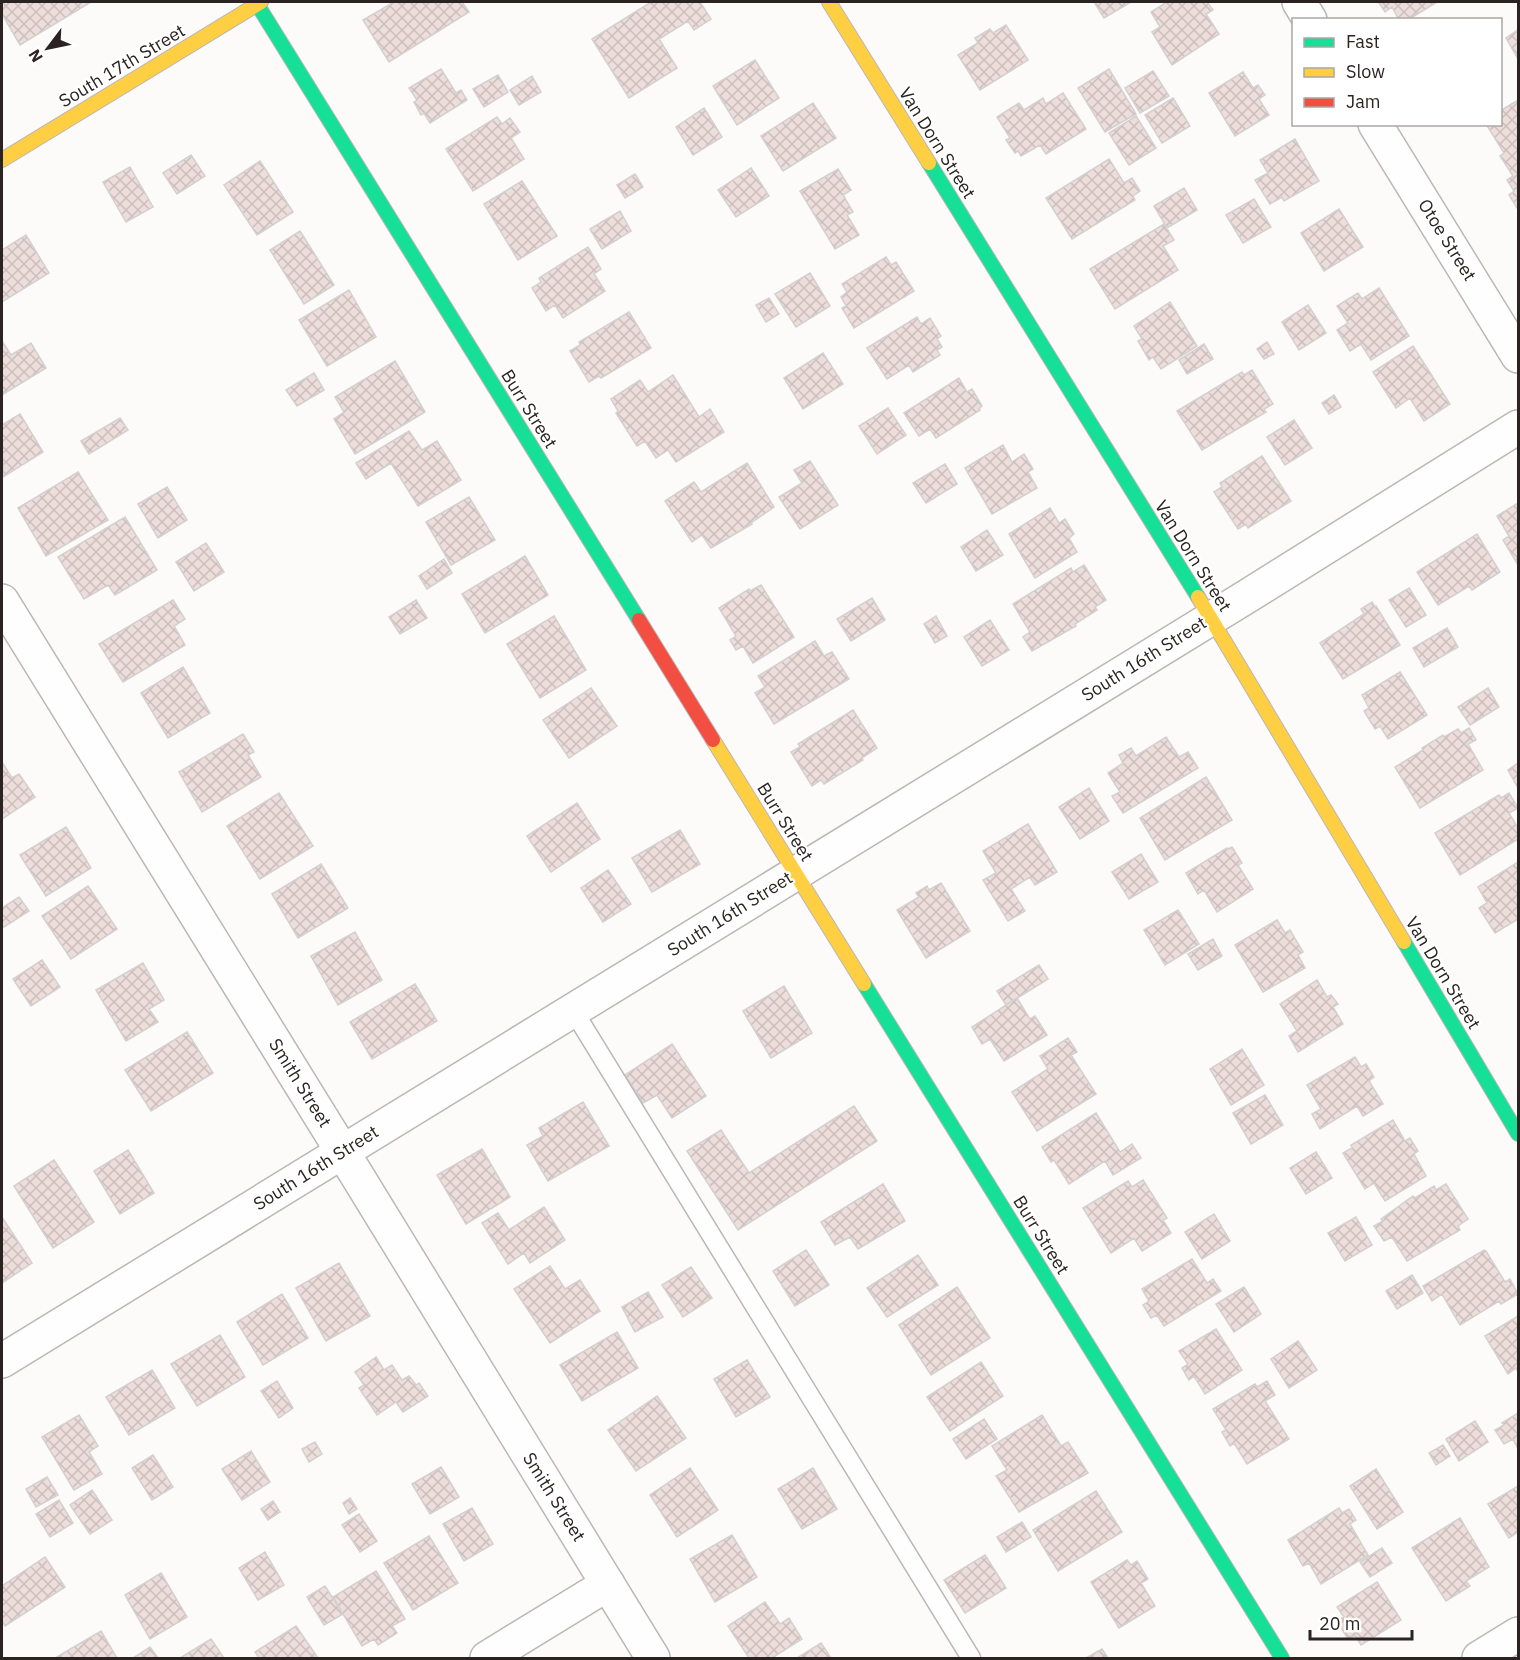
<svg xmlns="http://www.w3.org/2000/svg" width="1520" height="1660" font-family="'IBM Plex Sans',sans-serif">
<style>
.building{fill:url(#building-cross-hatch);stroke:#d3d0cf;stroke-width:1.5}
.lines{fill:none;stroke-linecap:round;stroke-linejoin:round}
.lane-casing{stroke:#bbb7b6;stroke-width:21}
.street-casing{stroke:#bbb7b6;stroke-width:36}
.fast-casing{stroke:#bbb7b6;stroke-width:16}
.slow-casing{stroke:#bbb7b6;stroke-width:16}
.jam-casing{stroke:#bbb7b6;stroke-width:16}
.lane{stroke:#fffefe;stroke-width:18}
.street{stroke:#fffefe;stroke-width:33}
.fast{stroke:#16e098;stroke-width:14}
.slow{stroke:#ffcf43;stroke-width:14}
.jam{stroke:#f24e42;stroke-width:14}
.labels{text-anchor:middle;stroke-width:4.5;stroke-linejoin:round;paint-order:stroke}
.street-label{font-size:18px;fill:#2a2322;stroke:#fff}
</style>
<defs>
<pattern id="building-cross-hatch" width="8" height="8" patternUnits="userSpaceOnUse" patternTransform="scale(1.5)"><rect width="8" height="8" fill="#eddedb"/><path d="M0 0l8 8M0 8l8-8" fill="none" stroke="#cbbebc"/></pattern>
</defs>
<rect width="100%" height="100%" fill="#fcfbfa"/>
<path class="building" d="M2 2H91L20 45 2 14Z
M394 2H401L402 3 405 2H425L427 4 430 2H462L469 12 389 62 363 20Z
M651 2H700L711 19 694 30 688 21 659 39 677 68 629 98 592 39Z
M1094 2H1131L1104 18Z
M1167 2H1207L1213 10 1206 14 1219 34 1172 65 1152 32 1160 27 1151 12Z
M1382 2H1437L1408 20H1399L1392 7 1385 12 1379 3Z
M1006 25 1028 60 980 90 958 55 978 43 975 38 990 29 993 33Z
M1518 30V59L1506 38Z
M755 60 779 98 737 125 713 86Z
M441 69 456 93 461 90 467 100 430 123 424 113 421 115 414 102 417 100 409 88Z
M1109 69 1136 114 1105 132 1078 88Z
M1153 71 1169 96 1140 113 1125 88Z
M1243 72 1253 88 1258 85 1265 95 1259 99 1269 115 1235 136 1209 93Z
M498 75 508 92 484 107 473 89Z
M532 76 541 92 519 105 510 90Z
M1063 93 1086 129 1046 154 1040 145 1021 156 1018 151 1015 153 1006 140 1010 138 997 117 1019 103 1024 110 1043 98 1046 104Z
M1173 98 1190 126 1162 143 1145 115Z
M1518 100V208H1517L1509 195 1514 191 1507 180 1513 176 1500 156 1504 153 1486 124H1500V111Z
M813 103 836 138 783 171 761 136Z
M704 108 722 137 693 155 676 127Z
M1136 116 1156 148 1129 165 1109 133Z
M497 117 502 124 510 118 520 132 511 138 524 159 473 191 446 149Z
M1295 139 1319 181 1284 201 1282 197 1270 204 1255 180 1268 173 1260 160Z
M191 155 205 176 177 194 163 173Z
M1109 159 1124 183 1132 178 1140 191 1133 196 1135 200 1072 239 1046 198Z
M260 161 293 212 257 235 224 185Z
M130 167 153 207 126 222 103 182Z
M751 168 769 196 736 217 718 190Z
M838 169 851 190 843 195 853 212 847 215 859 235 835 249 800 191Z
M635 174 643 187 625 198 617 185Z
M522 181 557 236 518 260 484 204Z
M1184 188 1197 210 1167 228 1154 206Z
M1254 199 1271 227 1243 243 1226 215Z
M1339 209 1363 247 1324 271 1301 233Z
M620 211 631 231 602 249 590 229Z
M1164 224 1174 240 1163 246 1178 270 1115 309 1090 269Z
M300 231 334 285 304 304 270 250Z
M26 235 49 273 2 302V250Z
M588 247 601 269 594 274 605 291 563 318 555 305 546 311 532 288 541 282 539 278Z
M886 257 891 265 896 262 914 291 854 328 842 308 846 306 841 297 847 292 842 284Z
M810 273 830 306 796 327 775 294Z
M1379 288 1409 336 1371 360 1361 344 1350 351 1337 330 1348 323 1337 306 1358 293 1362 299Z
M349 290 376 337 327 366 299 320Z
M769 298 779 314 766 322 756 305Z
M1170 302 1197 346 1161 369 1153 357 1149 360 1138 341 1142 339 1134 326Z
M1308 305 1326 333 1299 350 1282 322Z
M629 312 651 348 601 378 599 376 589 382 570 351 580 345 579 342Z
M917 317 921 324 930 318 941 336 937 339 942 347 937 350 940 355 913 372 909 365 887 379 867 348Z
M2 341 11 355 31 343 46 368 2 395Z
M1267 342 1274 354 1264 359 1257 349Z
M1204 344 1213 359 1187 374 1179 360Z
M1413 346 1450 404 1424 421 1410 398 1396 408 1373 372Z
M823 353 843 384 803 409 784 378Z
M395 361 425 412 355 454 334 419 344 412 335 397Z
M1252 370 1273 404 1264 409 1266 412 1202 450 1177 411 1242 372 1244 375Z
M314 373 324 390 297 406 286 390Z
M673 375 699 417 710 409 724 432 676 462 668 450 656 458 645 441 637 446 616 413 618 411 611 399 640 380 648 392Z
M959 378 967 392 972 389 982 406 979 409 980 410 936 438 930 429 919 436 904 413Z
M1334 395 1341 407 1329 414 1322 403Z
M888 408 906 435 877 454 859 426Z
M20 414 43 452 3 477 2 425Z
M120 418 128 430 89 454 81 441Z
M1294 420 1312 448 1285 465 1267 437Z
M409 431 422 450 437 441 461 480 418 506 391 463 366 479 356 463Z
M1003 445 1012 462 1024 454 1033 469 1028 472 1037 488 992 514 965 468Z
M1262 456 1291 501 1248 528 1246 524 1238 529 1214 492 1222 487 1220 483Z
M810 461 838 505 800 529 779 497 802 483 794 470Z
M747 463 774 507 751 523 752 524 711 548 702 535 692 542 665 501 694 482 701 492Z
M945 464 957 484 926 503 913 483Z
M78 472 108 520 46 556 18 508Z
M167 487 187 520 158 538 138 504Z
M469 497 495 540 451 565 426 522Z
M1518 503V565L1503 540 1509 536 1497 516Z
M1050 508 1059 523 1065 519 1074 534 1069 538 1077 552 1035 578 1009 534Z
M125 517 157 570 115 595 108 585 84 599 58 557Z
M987 530 1003 555 976 571 961 547Z
M1477 534 1500 572 1472 590 1469 586 1438 605 1417 572Z
M206 543 224 572 194 591 176 562Z
M525 556 548 595 485 633 462 594Z
M444 559 452 573 427 589 419 576Z
M1084 565 1106 600 1095 607 1097 610 1075 624 1076 626 1032 651 1023 637 1030 632 1013 604 1071 568 1073 572Z
M761 585 794 637 753 663 743 646 736 650 730 640 736 636 719 608 749 589 750 591Z
M1409 588 1426 615 1406 627 1389 600Z
M872 598 885 620 851 641 837 619Z
M173 600 185 619 174 626 185 645 123 682 99 644Z
M416 600 427 618 400 634 389 617Z
M1372 602 1375 607 1376 606 1400 645 1343 679 1320 643 1364 614 1361 609Z
M554 616 586 670 540 698 507 644Z
M936 616 947 636 935 643 924 624Z
M990 620 1009 650 982 666 964 637Z
M1447 628 1458 647 1424 667 1413 648Z
M815 641 824 656 832 652 849 679 774 724 755 693 765 687 758 676Z
M183 667 210 713 168 738 141 693Z
M1400 672 1427 715 1388 739 1380 726 1375 729 1364 711 1369 708 1362 695Z
M591 688 617 726 569 758 543 720Z
M1488 688 1499 707 1470 725 1458 707Z
M853 710 877 748 862 758 863 760 824 784 821 780 812 786 791 752 800 747 798 744Z
M1469 728 1476 740 1468 744 1483 770 1420 808 1395 767 1423 750 1422 748 1443 735 1444 737 1458 729 1461 733Z
M243 734 254 752 248 755 261 777 202 812 179 772Z
M1166 737 1179 757 1188 752 1198 768 1123 813 1112 796 1120 792 1108 773 1123 763 1119 755 1131 748 1136 756Z
M2 762 12 778 19 774 35 797 2 819Z
M1518 763V788L1508 770Z
M1206 777 1232 820 1165 860 1140 818Z
M1089 788 1109 821 1080 839 1059 807Z
M279 793 313 846 260 879 227 826Z
M1509 793 1518 808 1509 813 1518 828V839L1460 875 1435 833 1499 795 1501 798Z
M577 803 600 839 551 872 527 836Z
M1028 824 1057 872 1035 885 1030 877 1011 889 1025 911 1008 921 983 880 996 873 983 851Z
M66 827 91 868 46 896 20 855Z
M680 830 700 864 652 892 632 858Z
M1232 847 1242 863 1238 865 1253 889 1217 912 1204 890 1198 894 1186 873 1227 848 1228 849Z
M1141 854 1158 882 1129 899 1112 872Z
M1518 862V919L1495 933 1479 908 1487 903 1478 887Z
M321 864 348 908 298 938 272 894Z
M608 870 631 904 603 922 581 888Z
M941 883 970 931 926 958 897 910 919 897 916 893 927 886 929 890Z
M88 886 117 929 71 959 42 916Z
M19 897 29 911 4 927H2V908Z
M1178 910 1199 944 1165 965 1144 930Z
M1277 920 1285 933 1290 930 1303 952 1298 955 1305 968 1263 992 1235 945Z
M355 932 382 980 338 1005 311 956Z
M1213 939 1222 956 1198 970 1188 954Z
M42 960 60 987 31 1006 13 979Z
M143 963 164 1000 149 1009 158 1022 126 1041 96 990Z
M1039 965 1048 979 1006 1005 997 991Z
M1317 980 1327 997 1331 995 1338 1004 1333 1007 1343 1024 1298 1052 1289 1036 1297 1031 1280 1004Z
M415 984 437 1021 372 1059 350 1022Z
M784 986 812 1033 771 1058 743 1011Z
M1017 998 1030 1019 1035 1016 1047 1035 1004 1061 990 1039 982 1044 972 1027Z
M187 1032 213 1073 151 1111 125 1070Z
M1068 1038 1077 1052 1071 1055 1096 1094 1037 1131 1012 1092 1048 1069 1040 1056Z
M672 1044 706 1096 672 1118 657 1095 643 1103 625 1075Z
M1242 1049 1264 1085 1231 1105 1210 1069Z
M1355 1057 1361 1067 1366 1064 1374 1077 1369 1081 1383 1104 1363 1116 1357 1106 1320 1129 1312 1114 1321 1109 1307 1085Z
M1265 1095 1283 1125 1251 1144 1233 1113Z
M583 1102 609 1146 548 1181 527 1145 543 1136 539 1128Z
M854 1106 877 1141 738 1230 687 1151 721 1130 749 1173Z
M1096 1113 1120 1152 1132 1144 1141 1158 1113 1175 1105 1161 1069 1184 1054 1160 1051 1162 1042 1147Z
M1393 1120 1405 1141 1410 1138 1418 1151 1414 1154 1426 1176 1385 1201 1374 1183 1365 1189 1343 1153 1352 1148 1351 1145Z
M482 1149 510 1197 466 1224 437 1175Z
M128 1150 154 1193 120 1214 94 1171Z
M1316 1152 1332 1178 1306 1194 1290 1168Z
M54 1160 94 1222 53 1248 14 1186Z
M1143 1180 1167 1218 1163 1220 1171 1233 1142 1251 1134 1238 1111 1253 1083 1208 1128 1181 1132 1187Z
M883 1184 905 1221 858 1249 850 1237 835 1245 821 1222Z
M1446 1184 1468 1219 1458 1226 1460 1230 1407 1261 1392 1237 1384 1241 1374 1226 1383 1221 1381 1219 1413 1196 1415 1198 1434 1186 1436 1190Z
M544 1207 565 1240 530 1263 524 1253 508 1264 482 1223 498 1213 509 1230Z
M1214 1214 1230 1241 1202 1259 1185 1232Z
M2 1217 32 1263 2 1283Z
M1356 1217 1372 1245 1345 1261 1328 1233Z
M806 1250 829 1285 795 1306 773 1271Z
M1484 1250 1486 1251 1505 1282 1510 1279 1518 1294 1501 1304 1499 1301 1460 1325 1442 1294 1432 1301 1423 1286Z
M918 1255 938 1285 887 1317 867 1288Z
M1192 1259 1207 1283 1213 1279 1221 1291 1164 1326 1157 1315 1151 1318 1143 1305 1149 1301 1142 1289Z
M339 1263 370 1316 326 1341 296 1288Z
M550 1266 565 1289 580 1280 600 1311 550 1343 514 1289Z
M691 1267 712 1298 683 1317 662 1285Z
M1412 1275 1423 1293 1397 1309 1386 1291Z
M957 1287 990 1338 931 1375 899 1325Z
M1244 1287 1261 1314 1234 1332 1216 1304Z
M648 1292 663 1317 635 1332 622 1307Z
M282 1294 308 1338 263 1365 237 1322Z
M1518 1316V1372L1516 1368 1508 1374 1485 1336Z
M1216 1329 1242 1370 1205 1394 1194 1376 1189 1380 1182 1368 1188 1364 1179 1351Z
M617 1332 638 1368 582 1401 560 1365Z
M220 1335 245 1377 197 1406 171 1364Z
M1298 1341 1317 1370 1289 1388 1271 1359Z
M376 1357 384 1370 392 1365 402 1380 409 1376 416 1385 419 1383 428 1396 403 1412 396 1402 377 1415 359 1388 364 1385 355 1372Z
M747 1360 770 1397 736 1417 714 1379Z
M981 1362 1003 1396 950 1431 927 1397Z
M152 1370 175 1408 129 1435 106 1397Z
M277 1381 293 1408 279 1418 261 1391Z
M1267 1381 1275 1395 1265 1401 1289 1439 1247 1464 1234 1443 1230 1446 1222 1432 1226 1430 1213 1409 1255 1384 1257 1387Z
M657 1396 686 1438 636 1471 608 1430Z
M1518 1413V1449L1513 1439 1504 1444 1495 1430 1504 1425 1502 1423Z
M79 1415 98 1446 89 1452 102 1474 74 1490 42 1437Z
M1042 1415 1061 1446 1068 1442 1088 1473 1019 1512 996 1476 1007 1470 992 1446Z
M984 1419 997 1439 966 1459 953 1439Z
M1475 1421 1488 1442 1459 1461 1446 1439Z
M315 1442 322 1454 309 1462 302 1449Z
M1443 1445 1450 1456 1436 1465 1429 1453Z
M251 1451 270 1482 242 1500 222 1469Z
M153 1455 173 1487 152 1500 132 1468Z
M441 1467 459 1497 430 1514 412 1484Z
M690 1468 718 1510 677 1537 650 1495Z
M813 1468 837 1509 802 1529 778 1489Z
M1376 1469 1403 1512 1377 1529 1350 1486Z
M47 1477 58 1495 36 1507 26 1489Z
M1518 1486V1532L1509 1538 1488 1504Z
M92 1490 112 1520 90 1534 70 1505Z
M1096 1491 1122 1532 1058 1571 1033 1530Z
M350 1498 357 1509 349 1514 343 1503Z
M59 1500 73 1523 50 1537 36 1514Z
M273 1501 280 1512 268 1520 261 1509Z
M472 1508 493 1544 464 1561 443 1524Z
M1339 1508 1342 1513 1349 1509 1356 1520 1350 1524 1368 1555 1321 1584 1309 1563 1303 1566 1288 1540Z
M359 1514 377 1541 360 1552 342 1525Z
M1460 1518 1489 1567 1466 1581 1470 1586 1446 1601 1412 1548Z
M1022 1522 1031 1537 1006 1552 997 1537Z
M732 1535 757 1577 715 1602 690 1559Z
M429 1536 458 1583 413 1610 384 1563Z
M1382 1548 1392 1563 1370 1577 1360 1562Z
M265 1552 284 1585 258 1600 239 1568Z
M985 1555 1006 1588 965 1613 944 1580Z
M45 1557 65 1587 5 1626 2 1621V1586Z
M1127 1560 1131 1565 1137 1561 1148 1579 1141 1583 1155 1606 1119 1628 1091 1582Z
M376 1571 405 1619 392 1626 397 1633 378 1645 374 1639 362 1646 333 1597Z
M161 1573 187 1617 150 1639 125 1595Z
M1377 1582 1401 1620 1361 1645 1355 1635 1348 1639 1337 1621 1344 1617 1337 1607Z
M325 1586 343 1614 324 1625 307 1597Z
M765 1602 780 1624 789 1618 802 1639 772 1658H749L728 1626Z
M296 1626 318 1658H259L255 1652Z
M101 1631 117 1658H55Z
M211 1639 224 1658H180Z
M821 1643 831 1658H797Z
M150 1647 158 1658H133Z
M1102 1649 1108 1658H1086Z"/>
<g class="lines">
<g class="lane-casing">
<path id="lane" d="M573 1010 971 1658"/>
</g>
<g class="street-casing">
<path id="street" d="M1299 2 1310 20
M1375 124 1518 356
M2 601 342 1151 653 1658
M2 1361 1246 597 1518 427
M487 1658 608 1584
M1479 1658 1518 1634"/>
</g>
<g class="fast-casing">
<path id="fast" d="M257 4 639 620
M929 163 1198 597
M1404 942 1518 1134
M864 984 1282 1658"/>
</g>
<g class="slow-casing">
<path id="slow" d="M829 2 929 163
M2 160 261 2
M1198 597 1404 942
M713 740 864 984"/>
</g>
<g class="jam-casing">
<path id="jam" d="M639 620 713 740"/>
</g>
<use href="#lane" class="lane"/>
<use href="#street" class="street"/>
<use href="#fast" class="fast"/>
<use href="#slow" class="slow"/>
<use href="#jam" class="jam"/>
</g>
<g class="labels">
<g class="street-label">
<text transform="translate(122 66) rotate(-31)" y="6">South 17th Street</text>
<text transform="translate(937 143) rotate(58)" y="6">Van Dorn Street</text>
<text transform="translate(1447 240) rotate(58)" y="6">Otoe Street</text>
<text transform="translate(529 409) rotate(58)" y="6">Burr Street</text>
<text transform="translate(1193 556) rotate(58)" y="6">Van Dorn Street</text>
<text transform="translate(1144 659) rotate(-32)" y="6">South 16th Street</text>
<text transform="translate(785 822) rotate(58)" y="6">Burr Street</text>
<text transform="translate(730 914) rotate(-32)" y="6">South 16th Street</text>
<text transform="translate(1443 973) rotate(59)" y="6">Van Dorn Street</text>
<text transform="translate(300 1083) rotate(58)" y="6">Smith Street</text>
<text transform="translate(316 1168) rotate(-32)" y="6">South 16th Street</text>
<text transform="translate(1041 1235) rotate(58)" y="6">Burr Street</text>
<text transform="translate(554 1497) rotate(58)" y="6">Smith Street</text>
</g>
</g>
<rect width="1520" height="1660" fill="none" stroke="#2a2322" stroke-width="6"/>
<rect x="1292" y="18" width="210" height="108" fill="#ffffff" stroke="#aaa7a7" stroke-width="1.5"/>
<rect x="1304" y="38" width="30" height="9" fill="#16e098" stroke="#aaa7a7" stroke-width="1.5"/>
<text x="1346" y="48" font-size="18" fill="#2a2322">Fast</text>
<rect x="1304" y="68" width="30" height="9" fill="#ffcf43" stroke="#aaa7a7" stroke-width="1.5"/>
<text x="1346" y="78" font-size="18" fill="#2a2322">Slow</text>
<rect x="1304" y="98" width="30" height="9" fill="#f24e42" stroke="#aaa7a7" stroke-width="1.5"/>
<text x="1346" y="108" font-size="18" fill="#2a2322">Jam</text>
<g transform="translate(48 48) rotate(238)" stroke="#ffffff" stroke-width="4.5" paint-order="stroke">
<path d="M0-4.5L10 22L0 15L-10 22Z" fill="#2a2322"/>
<text y="-9" font-size="16" font-weight="bold" text-anchor="middle" fill="#2a2322">N</text>
</g>
<path d="M1310 1630v9h102v-9" fill="none" stroke="#2a2322" stroke-width="3"/>
<text x="1319" y="1630" font-size="18" fill="#2a2322" stroke="#ffffff" stroke-width="4.5" paint-order="stroke">20 m</text>
</svg>
